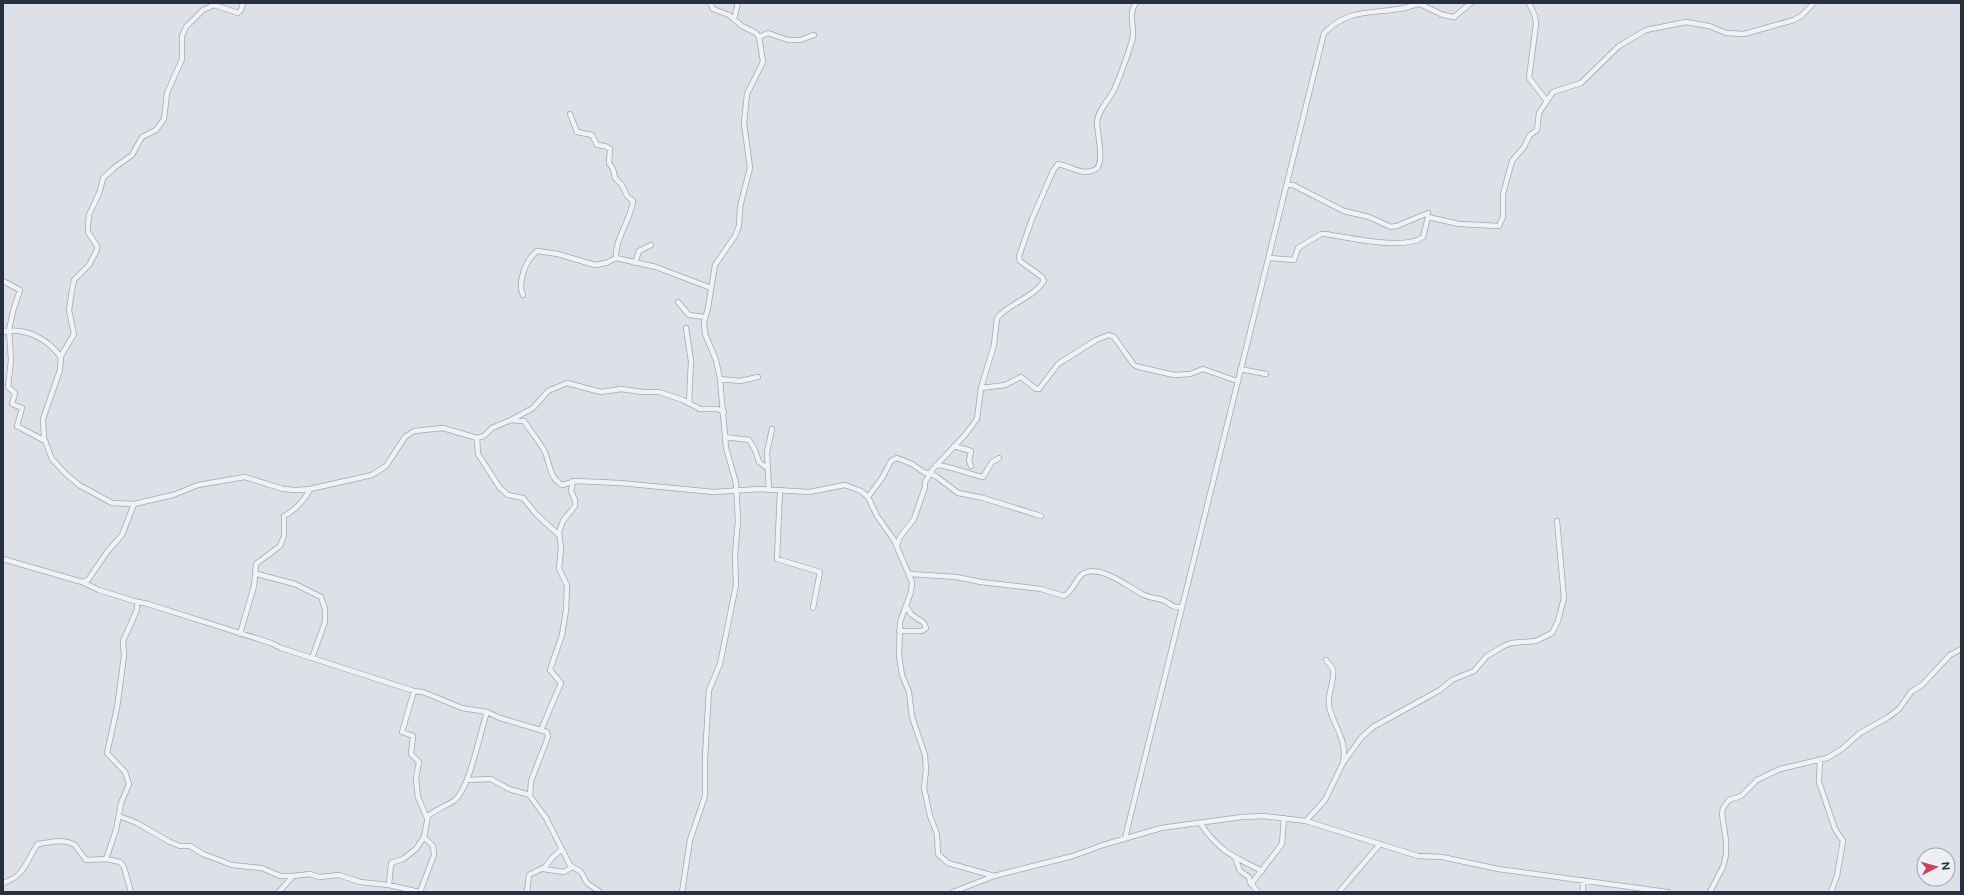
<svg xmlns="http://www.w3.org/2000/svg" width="1964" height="895" font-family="Figtree,sans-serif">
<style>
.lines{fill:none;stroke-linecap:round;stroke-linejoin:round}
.minor-casing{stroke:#a3a8b1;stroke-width:6}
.minor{stroke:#f0f2f5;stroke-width:4.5}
</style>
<rect width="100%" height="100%" fill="#dde1e7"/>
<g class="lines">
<g class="minor-casing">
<path id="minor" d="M243 3 241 10 238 13 214 5 203 10 186 27 182 36V59L167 93 164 119 156 130 142 137 132 155 114 168 103 178 100 191 89 215 88 225V232L97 246V250L89 265 74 280 72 290 69 310 74 334 61 356 60 370 43 419 44 438 52 459 66 474 79 485 112 503 134 504 173 495 198 485 245 477 283 489 296 490 310 489 372 475 386 466 405 437 414 431 443 428 477 438 484 436 492 428 511 420 533 408 548 391 567 383 601 392 621 389 643 392H659L683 400 700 409H717L724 412
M1529 3 1535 16 1536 24 1529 78 1546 100
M734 19 738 3
M759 37 768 33 788 40H800L814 35
M570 114 577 132 592 135 597 145 605 146 610 149 609 163 613 169 615 178 622 185 627 196 633 201C631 220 615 238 616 258
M1287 185H1293L1344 211 1369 217 1391 227 1397 226 1428 213
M1269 258 1294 260 1298 248 1321 234H1325C1347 237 1405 251 1423 237L1428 217 1459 224 1499 226 1503 217V194L1512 161 1524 147 1530 135 1537 130 1539 113 1553 92 1581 83 1619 46 1646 30 1686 22 1709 26 1726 33 1744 34 1794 20 1801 16 1814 3
M635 263 639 251 651 245
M3 281 20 290 13 311 9 330 11 360 8 387 15 393 12 404 22 408 17 426 45 441
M523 295C517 282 526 260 537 251L558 254 595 265 606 263 616 258 656 267 711 288
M678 302 689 315 705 317
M686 328 691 361 689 403
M3 332C25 327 49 339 61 358
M1240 369 1266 374
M720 379 740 381 758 377
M981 388 1005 385 1021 377 1036 389H1039L1058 364 1096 340 1109 335 1114 337 1134 365 1139 367 1174 375 1190 374 1203 369 1237 381
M511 420 524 421C531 432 539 441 545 452 550 464 549 477 562 485L576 481 620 483 714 492 759 489 809 492 845 485 861 491 868 497 877 516 894 540 912 582 911 592 900 622 899 656 902 675 909 692 912 717 925 755 926 770 924 788 930 816 937 834 938 854 948 863 994 876
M725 437 749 440 755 450 759 462 767 468
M477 438 478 454 500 488 508 495 523 498 537 515 559 535
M954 446 971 451 969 460 971 466
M936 465C952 466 967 474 983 477L992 462 999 458
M769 490 767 452 772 429
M780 490 777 559 820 572 813 608
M868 497 882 478 891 461 897 458 912 464 925 473H930L937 477 958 493 983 498 1041 516
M897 545 900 537 914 519 925 487V482L933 469 965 435 977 419 981 388 994 345 997 318C1009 303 1032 299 1044 281L1042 277 1020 261 1019 256 1032 219 1053 171 1058 164C1070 166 1084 177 1096 169 1105 163 1097 132 1097 122 1098 110 1109 100 1114 90 1121 74 1127 57 1132 41 1136 28 1127 15 1136 3
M3 559 82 582 99 590 134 601 148 604 271 643 281 648 414 691 423 692 462 708 487 712 500 718 547 732 548 737 531 781 530 796 546 818 570 865 581 872 587 883 600 892
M257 574 295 584 321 597 325 609V622L312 658
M910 574 956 577 981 582 1041 589 1064 596C1073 592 1076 577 1084 573 1103 565 1129 588 1144 595 1150 598 1159 598 1165 601 1171 605 1174 608 1181 607
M82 582 88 580 107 552 122 535 134 504
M899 631H922L926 628 924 623 911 614 906 606
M240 634 254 586 256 564 280 546 284 536V516C294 511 305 500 310 489
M1326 660 1333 669C1335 681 1327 694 1329 706 1333 726 1348 739 1343 763
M414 691 402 732 413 736 411 754 419 762 416 778 418 797 427 818
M541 730 561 683 550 670 562 635 566 610 567 585 559 569 561 548 559 532 563 521 575 506V500L571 491 573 481
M1820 760 1819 782 1835 829 1843 841 1837 876 1831 892
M467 780 491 779 509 789 530 795
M119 816 137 823 170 842 180 846H190L203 854 232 865 262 868 280 876H293L310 874 319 877 339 875 360 882 389 885 419 892
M1306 821 1325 800 1343 763 1361 738 1373 727 1440 690 1452 680 1474 671 1487 656 1502 647 1511 643 1536 641 1552 633 1558 621 1564 598 1557 521
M1200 823C1220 852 1231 855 1262 871
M1125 838 1324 33C1349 9 1367 14 1399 9 1406 8 1413 5 1420 4L1443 15 1454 17 1471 3
M1235 857 1240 871 1249 877 1250 882 1258 892
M106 859 116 830 121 803 129 784 125 772 107 753 117 708 124 656 123 641 137 610V602
M543 869 564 872 572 867
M3 883C27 875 25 861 38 844L58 841 68 842 75 845 86 860 106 859 120 862 124 867 131 892
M1251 884 1282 844 1284 818
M389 885 391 863 403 859 416 849 424 837 428 816C436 809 447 806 455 800 470 787 480 732 487 712
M279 892 293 876
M420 892 434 855 433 846 424 837
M527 892 529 875 545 867 552 858 562 849
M682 892 690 840 705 796V758L709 690 720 664 736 585 735 555 738 521 736 483 726 448 720 379 716 360 705 334 704 322 708 308 715 265 735 236 739 226 740 207 750 168 744 123 747 94 763 62 759 37 756 33 742 26 729 15 713 9 710 3
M953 892 994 876 1073 856 1103 845 1161 828 1242 817 1264 816 1306 821 1418 856 1442 857 1498 869 1667 892
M1339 892 1380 844
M1583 892V880
M1710 892 1723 867 1726 855V841L1722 814 1723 808 1729 800 1741 796 1757 780 1780 769 1827 758 1842 749 1860 733 1887 718 1899 709 1911 692 1922 685 1950 655 1961 649"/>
</g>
<use href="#minor" class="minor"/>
</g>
<rect width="1964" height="895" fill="none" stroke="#27303d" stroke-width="8"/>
<g transform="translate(1936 867) rotate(84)"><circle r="19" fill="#ecf0f5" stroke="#9da3ab"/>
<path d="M0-3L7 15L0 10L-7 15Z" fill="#cd415b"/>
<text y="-6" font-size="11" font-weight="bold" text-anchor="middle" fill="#27303d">N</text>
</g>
</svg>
